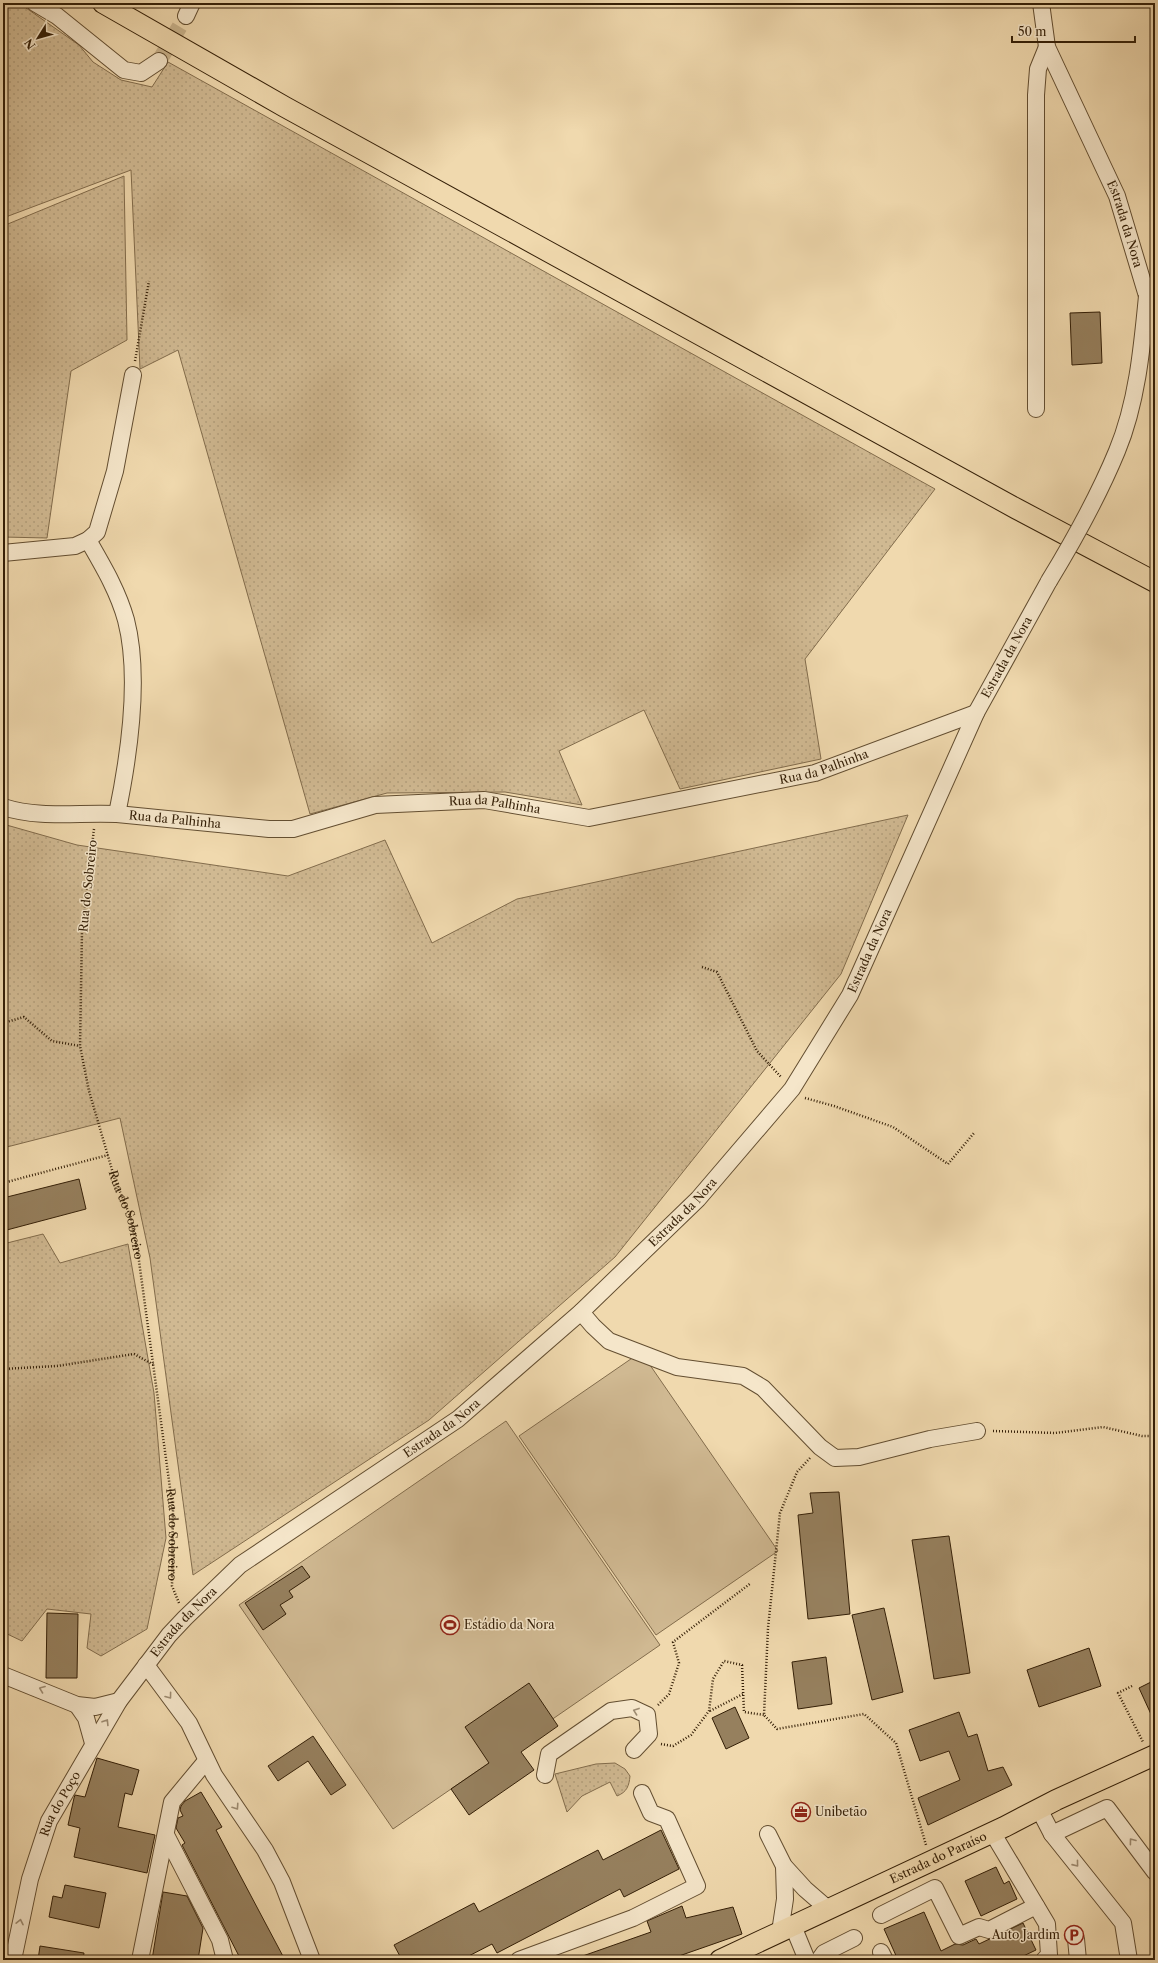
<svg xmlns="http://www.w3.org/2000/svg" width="1158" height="1963" font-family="'Libre Caslon Text',serif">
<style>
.grass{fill:url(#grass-dots);stroke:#826c4c}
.pitch{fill:#d0b992;stroke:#826c4c}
.building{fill:#96805e;stroke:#341f07}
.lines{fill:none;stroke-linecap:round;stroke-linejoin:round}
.minor-tunnel{stroke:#cab48d;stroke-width:16;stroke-dasharray:16 8;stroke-linecap:butt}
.minor-casing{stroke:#634e31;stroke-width:18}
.major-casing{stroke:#341f07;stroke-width:22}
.path{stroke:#341f07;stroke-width:2.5;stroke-dasharray:1 2;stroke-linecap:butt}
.minor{stroke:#f5e6ca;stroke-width:16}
.major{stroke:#f0d9ae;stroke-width:20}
.minor-bridge-casing{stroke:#634e31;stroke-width:18;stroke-linecap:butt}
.minor-bridge{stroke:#f5e6ca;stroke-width:16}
.oneway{stroke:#9e8c72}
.labels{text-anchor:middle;stroke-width:3;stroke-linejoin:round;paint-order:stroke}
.street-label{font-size:12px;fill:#341f07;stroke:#f5e6ca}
.poi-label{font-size:12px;fill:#341f07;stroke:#f5e6ca;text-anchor:start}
</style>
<defs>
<pattern id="grass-dots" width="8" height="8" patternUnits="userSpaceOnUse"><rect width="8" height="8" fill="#d0b992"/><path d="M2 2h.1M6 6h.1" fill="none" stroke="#b39f7c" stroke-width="1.8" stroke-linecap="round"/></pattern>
</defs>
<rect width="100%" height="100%" fill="#f0d9ae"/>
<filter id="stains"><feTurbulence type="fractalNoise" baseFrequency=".005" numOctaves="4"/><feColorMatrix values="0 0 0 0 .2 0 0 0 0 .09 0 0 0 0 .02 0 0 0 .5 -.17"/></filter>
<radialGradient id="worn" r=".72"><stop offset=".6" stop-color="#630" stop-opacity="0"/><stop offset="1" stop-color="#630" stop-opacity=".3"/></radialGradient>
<path class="grass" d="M3 3H19L79 45 93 62 121 80 152 87 168 62 935 489 805 659 821 759 680 789 644 710 559 751 582 805 505 792 387 793 310 814 178 350 140 369 131 170 3 218Z
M124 176 127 340 71 371 47 538 3 537V226Z
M908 815 841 974 615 1257 429 1420 193 1575 150 1258 120 1118 3 1148V824L77 845 288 876 385 840 432 943 517 899Z
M43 1234 60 1263 128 1244 154 1393 166 1538 147 1629 101 1656 87 1648 91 1614 47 1609 22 1641 3 1632V1244Z
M615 1763 625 1769 630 1776C629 1786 627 1792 617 1796L610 1782 582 1796 567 1812 555 1774 596 1764Z"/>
<path class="pitch" d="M641 1352 778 1551 656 1635 519 1436Z
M506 1421 660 1645 393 1829 239 1605Z"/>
<path class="building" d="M1100 312 1102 363 1072 365 1070 313Z
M79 1179 86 1209 3 1231V1198Z
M839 1492 850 1614 808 1619 798 1515 813 1513 810 1493Z
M949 1536 970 1673 934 1679 912 1540Z
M302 1566 310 1577 289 1591 293 1597 280 1605 286 1614 263 1630 245 1603Z
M884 1608 903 1692 872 1700 852 1615Z
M47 1613 78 1614 77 1678H46Z
M1089 1648 1101 1686 1039 1707 1027 1670Z
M826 1657 832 1704 798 1709 792 1662Z
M1155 1680V1723L1139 1688Z
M529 1683 558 1726 521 1752 534 1770 469 1815 451 1789 489 1763 465 1727Z
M735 1707 749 1738 726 1749 712 1718Z
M959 1712 968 1737 977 1734 988 1771 1003 1767 1012 1785 928 1825 918 1798 960 1780 949 1751 920 1761 909 1730Z
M313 1736 346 1785 331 1795 308 1761 278 1781 268 1766Z
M97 1758 139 1770 132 1795 125 1793 118 1827 155 1835 147 1873 74 1857 80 1828 68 1825 74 1798 75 1795 85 1797Z
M201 1792 222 1827 216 1830 285 1960H241L182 1845 185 1843 176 1828 178 1818 183 1816 180 1810 181 1806 185 1801Z
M661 1830 679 1869 624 1897 620 1889 497 1953 492 1944 461 1960H402L394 1945 474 1903 479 1912 598 1850 603 1860Z
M996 1867 1004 1884 1009 1881 1017 1899 981 1916 965 1881Z
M65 1885 106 1893 99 1928 49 1917 53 1896 62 1898Z
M163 1892 187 1896 203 1928 198 1960H152Z
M682 1906 686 1918 733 1907 742 1934 679 1956H641L642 1960H577V1958L651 1932 647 1921Z
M924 1912 941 1951 955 1944 963 1945 976 1939 979 1944 1023 1923 1036 1950 1015 1960H898L884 1929Z
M40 1946 84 1953 83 1960H38Z"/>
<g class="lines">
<path class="minor-tunnel" d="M159 61 186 16"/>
<g class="minor-casing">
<g id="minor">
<path d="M35 3 57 16 124 70 141 73 159 61"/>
<path id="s2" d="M1041 3 1047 47 1117 196 1147 296 1155 295"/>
<path d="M186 16 192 3"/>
<path d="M1036 409V95L1038 69 1047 47"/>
<path d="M88 540C103 566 118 591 126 620 141 678 129 756 117 814"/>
<path d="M3 553 75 546 88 540 97 532 115 471 133 375"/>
<path id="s3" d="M3 807C41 819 79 812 117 814L269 829H293L375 805 484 800 589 818 815 773 976 713"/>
<path d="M581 1312 593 1326 609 1341 677 1367 743 1376 763 1388 820 1447 835 1458 859 1457 930 1439 977 1431"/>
<path d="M146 1665 189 1723 214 1775 265 1850 282 1882 312 1960"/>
<path d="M3 1675 77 1705 95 1707 119 1701"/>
<path d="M77 1705 86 1718 93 1743"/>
<path d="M545 1775 549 1754 611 1711 632 1708 647 1715 649 1734 634 1750"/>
<path d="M1039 1809 1052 1834 1123 1923 1129 1960"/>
<path d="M992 1832 1047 1924 1049 1955 1044 1960"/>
<path d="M768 1834 784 1866 805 1889 828 1909"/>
<path d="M1052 1834 1107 1808 1155 1872"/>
<path d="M166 1835 220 1940 225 1960"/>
<path d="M881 1915 935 1888 959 1936 979 1927 989 1930 1036 1906"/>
<path d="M793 1926 807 1960"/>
<path d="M780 1932 785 1899 784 1866"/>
<path d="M1076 1939 1078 1960"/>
<path d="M881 1952 885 1960"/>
<path id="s4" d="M13 1960 30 1879 49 1821 119 1701 169 1635 185 1618 240 1565 458 1419 581 1312 698 1199 792 1089 850 995 976 713 1049 581"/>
<path d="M140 1960 172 1802 206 1761"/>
<path d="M519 1960 633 1918 697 1886 667 1819 651 1813 642 1793"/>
<path d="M819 1960 824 1953 854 1938"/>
</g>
</g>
<g class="major-casing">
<g id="major">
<path d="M103 3 285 107 1017 509 1155 582"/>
<path id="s5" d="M720 1960 1004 1827 1056 1800 1155 1755"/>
</g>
</g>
<g class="path">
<path d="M135 361 149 281"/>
<path id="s1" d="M94 829 82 931 80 1046 89 1091 115 1180 131 1218 139 1261 173 1510 172 1586 179 1603"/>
<path d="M702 967 717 972 757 1051 781 1077"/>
<path d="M3 1023 24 1017 52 1041 80 1046"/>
<path d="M805 1098 834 1106 893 1127 948 1164 974 1133"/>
<path d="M3 1183 108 1155"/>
<path d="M3 1369 57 1366 134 1354 154 1365"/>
<path d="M993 1431 1055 1433 1103 1427 1142 1436H1155"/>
<path d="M810 1458 797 1472 780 1513 768 1628 764 1715 777 1729 864 1714 896 1743 926 1845"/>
<path d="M1132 1686 1118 1693 1143 1742"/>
<path d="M658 1705 669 1694 679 1663 673 1642 751 1583"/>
<path d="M710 1711 743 1694"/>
<path d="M661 1744 673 1746 691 1735 709 1711 713 1679 724 1661 742 1665 744 1712 764 1715"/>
</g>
<use href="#minor" class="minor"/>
<use href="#major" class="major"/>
<g class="minor-bridge-casing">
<path id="minor-bridge" d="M1049 581C1074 540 1098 497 1117 451 1137 403 1142 348 1147 296"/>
</g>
<use href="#minor-bridge" class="minor-bridge"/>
</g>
<defs><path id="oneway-chevron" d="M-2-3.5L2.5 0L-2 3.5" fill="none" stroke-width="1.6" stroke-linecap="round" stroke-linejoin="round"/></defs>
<g class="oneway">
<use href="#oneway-chevron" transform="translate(42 1689) rotate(-159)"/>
<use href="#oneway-chevron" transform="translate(169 1696) rotate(53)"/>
<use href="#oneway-chevron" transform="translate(636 1711) rotate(-160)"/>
<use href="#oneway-chevron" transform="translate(106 1722) rotate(-58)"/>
<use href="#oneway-chevron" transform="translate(236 1807) rotate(56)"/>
<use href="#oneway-chevron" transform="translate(1132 1841) rotate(-127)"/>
<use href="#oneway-chevron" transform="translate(1076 1864) rotate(51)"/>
<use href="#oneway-chevron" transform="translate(20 1922) rotate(-78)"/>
</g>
<defs>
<g id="stadium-ring" transform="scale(1)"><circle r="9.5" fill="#f5e6ca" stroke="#8f2418" stroke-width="1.5"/><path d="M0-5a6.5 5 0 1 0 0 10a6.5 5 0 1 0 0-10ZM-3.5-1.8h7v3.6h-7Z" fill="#8f2418"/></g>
<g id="office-ring" transform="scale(1)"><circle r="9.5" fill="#f5e6ca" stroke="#8f2418" stroke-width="1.5"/><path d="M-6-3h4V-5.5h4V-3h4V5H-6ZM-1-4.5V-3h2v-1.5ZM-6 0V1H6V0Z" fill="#8f2418"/></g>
<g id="parking-ring" transform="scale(1)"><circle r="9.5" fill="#f5e6ca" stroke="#8f2418" stroke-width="1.5"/><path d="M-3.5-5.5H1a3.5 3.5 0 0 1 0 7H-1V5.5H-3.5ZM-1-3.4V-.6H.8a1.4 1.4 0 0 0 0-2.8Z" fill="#8f2418"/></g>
</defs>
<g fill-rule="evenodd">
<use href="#stadium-ring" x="450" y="1625"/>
<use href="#office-ring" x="801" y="1812"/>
<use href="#parking-ring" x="1074" y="1935"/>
</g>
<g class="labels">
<g class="street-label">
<text dy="4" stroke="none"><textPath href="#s2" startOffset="238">Estrada da Nora</textPath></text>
<text dy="4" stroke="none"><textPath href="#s4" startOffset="1681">Estrada da Nora</textPath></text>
<text dy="4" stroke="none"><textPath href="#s3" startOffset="833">Rua da Palhinha</textPath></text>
<text dy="4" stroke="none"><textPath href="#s3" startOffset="497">Rua da Palhinha</textPath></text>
<text dy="4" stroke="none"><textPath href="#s3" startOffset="173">Rua da Palhinha</textPath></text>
<text transform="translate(88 886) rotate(-84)" y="4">Rua do Sobreiro</text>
<text dy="4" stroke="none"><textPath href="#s4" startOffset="1357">Estrada da Nora</textPath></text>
<text dy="4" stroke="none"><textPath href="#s4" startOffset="1033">Estrada da Nora</textPath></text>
<text dy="4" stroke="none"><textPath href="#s1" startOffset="393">Rua do Sobreiro</textPath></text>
<text dy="4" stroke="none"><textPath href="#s4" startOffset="709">Estrada da Nora</textPath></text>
<text dy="4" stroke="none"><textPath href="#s1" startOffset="717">Rua do Sobreiro</textPath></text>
<text dy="4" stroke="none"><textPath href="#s4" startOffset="385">Estrada da Nora</textPath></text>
<text dy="4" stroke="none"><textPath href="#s4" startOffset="164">Rua do Poço</textPath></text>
<text dy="4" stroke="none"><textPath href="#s5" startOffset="241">Estrada do Paraíso</textPath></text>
</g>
<g class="poi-label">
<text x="464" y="1629">Estádio da Nora</text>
<text x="815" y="1816">Unibetão</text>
<text x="1060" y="1939" text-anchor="end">Auto Jardim</text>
</g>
</g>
<rect width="1158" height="1963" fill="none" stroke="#f0d9ae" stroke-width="16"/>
<rect x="4" y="4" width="1150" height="1955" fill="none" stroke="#341f07" stroke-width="2"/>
<rect x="8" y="8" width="1142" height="1947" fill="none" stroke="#341f07"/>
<g transform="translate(38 38) rotate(233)" stroke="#f5e6ca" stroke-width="3" paint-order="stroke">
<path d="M0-3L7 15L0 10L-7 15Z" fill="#341f07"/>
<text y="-6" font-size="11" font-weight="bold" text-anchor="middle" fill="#341f07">N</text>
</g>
<path d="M1012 36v6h123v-6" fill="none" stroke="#341f07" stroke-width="2"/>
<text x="1018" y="36" font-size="12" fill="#341f07" stroke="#f5e6ca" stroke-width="3" paint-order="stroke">50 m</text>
<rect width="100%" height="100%" filter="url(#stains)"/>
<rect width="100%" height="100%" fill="url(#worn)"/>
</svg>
